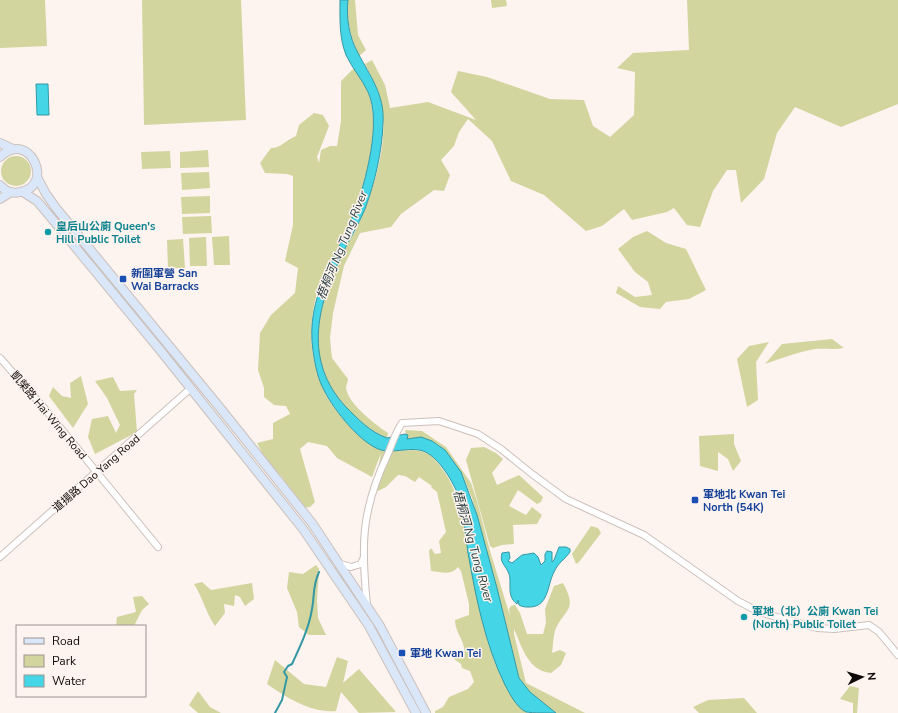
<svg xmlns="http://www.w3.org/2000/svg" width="898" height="713" font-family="'Nunito Sans','Noto Sans SC',sans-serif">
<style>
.green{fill:#d2d59e}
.water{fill:#44d5e7;stroke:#3498a4}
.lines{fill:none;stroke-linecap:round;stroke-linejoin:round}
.stream{stroke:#3498a4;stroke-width:2}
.street-casing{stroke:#ccc0bb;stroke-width:8}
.secondary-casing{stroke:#ccc0bb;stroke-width:10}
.street{stroke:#fff;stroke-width:6}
.secondary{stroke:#dae7f8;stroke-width:8}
.culture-dot{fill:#0f9aa8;stroke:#fdf3ef;stroke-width:1.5}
.transit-dot{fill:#1a4fb4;stroke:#fdf3ef;stroke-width:1.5}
.labels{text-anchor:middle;stroke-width:3;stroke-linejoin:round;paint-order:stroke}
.culture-label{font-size:11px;font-weight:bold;fill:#0d838f;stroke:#fdf3ef;text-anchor:start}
.transit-label{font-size:11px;font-weight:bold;fill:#164399;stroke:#fdf3ef;text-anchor:start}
.street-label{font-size:11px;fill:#0f0a09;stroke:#fdf3ef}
.water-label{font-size:12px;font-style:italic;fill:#1f373a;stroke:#fdf3ef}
</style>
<rect width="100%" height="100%" fill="#fdf3ef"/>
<path class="green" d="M0 0H45L47 46 0 48Z
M142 0H241L246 120 144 125Z
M348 0H355L358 35 366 50 359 56C351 38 346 20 348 0Z
M491 0H506L507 6 492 8Z
M687 0H898V104L841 127 795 107 777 133 764 179 741 203 736 170H727L713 191 700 227 687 225 674 208 667 212 632 220 624 209 602 226 586 231 544 195 511 181 492 141 468 119 459 132 454 146 441 160 450 175 444 191 434 190 401 214 391 227 360 233 344 266 333 313 330 338 332 358 348 379C348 381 346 386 346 388 348 404 376 425 388 433L387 438C369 431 357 418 344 405 303 362 318 307 340 258 346 245 354 234 360 221 375 186 388 144 382 106 380 91 372 78 365 64L372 60 385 85 390 108 428 102 476 120 451 92 458 71 487 77 550 99 584 100 593 126 610 137 634 115 635 72 617 68 633 53 689 50Z
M354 68C359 77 366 85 369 95 384 137 355 216 336 255 331 265 324 275 320 285 312 305 310 329 312 349 314 364 319 379 325 393 333 410 364 447 383 450 402 454 422 443 436 461 460 489 461 513 468 548 476 596 489 681 527 713H435V711L443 707 449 697 468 689 474 682 470 671 462 668 461 664 454 659 453 654H455L459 658 464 656C467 642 455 634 455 620L469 615V604L461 571 458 567C451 576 441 572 431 571L429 551 431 548 435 554 441 553 439 541 446 532 437 492 431 487 432 486 419 477 415 482 405 476 398 475 386 487 374 493 381 453 372 477 337 458 327 446 308 442 300 449 315 502 310 507 302 508 282 477 268 464 257 443 273 439V423L290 414 286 406 274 405 264 397V388L258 370 260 333 271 315 295 293 298 268 285 261 293 225V176L287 174 265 173 260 163 271 148C281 148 286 140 296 136L299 125 314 113 323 115 329 126 317 157 319 163 321 150 330 146H337L341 121V81Z
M208 150 209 167 180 168V152Z
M170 151 171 168 142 169 141 152Z
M1 171a15 15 0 1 1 30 0a15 15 0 1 1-30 0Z
M209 172 210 188 182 190 181 173Z
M210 196V213L182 214 181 197Z
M211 216 212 233 183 234 182 217Z
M647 231 666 243 686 249 706 290 689 299 666 302 660 309 640 307 616 293 618 286 635 297 652 295 648 282 635 272 618 249 633 237Z
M229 236 230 265H214L212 237Z
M206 237 207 266H190L189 238Z
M183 239 185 268H168L167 240Z
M832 339 844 348C834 350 824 348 815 349 798 352 782 358 765 364L782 344Z
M769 342 756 362 758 400 747 407 737 359 749 346Z
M81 376 88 404 73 428 49 396 53 387 62 396 71 398 70 383Z
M113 377 120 391 137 390 134 394 137 432 95 454 88 437 92 419 108 416 116 433 120 425 107 398 95 381Z
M405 430 422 431 446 447 471 483 477 501 490 551 510 616 509 609 511 606 515 605 520 613 527 634H543L546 623 545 609 554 586 563 583C579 612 563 609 555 631 553 638 553 646 552 653L560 650 566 653 561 665 551 673C528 671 522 647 514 629V634L526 683 585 713H556L530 692 519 678 497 588 472 498 464 479 451 458 439 445 421 437 407 439Z
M734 434V444L741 461 733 471 728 459 718 452V471L700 466 699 436Z
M484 447 496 453 503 459 492 473 497 485 519 475 543 497 541 502 537 504 518 490 509 506 526 515 532 507 542 515 537 524 513 525 514 544 502 545 493 548 490 546 466 460 471 448Z
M591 526 598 528 601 533 579 562 576 564 572 554Z
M316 565 319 569 317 600 318 618 326 635H309L299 627 297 612 287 588 289 572 303 574Z
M202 582 211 590 252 583 254 599 245 606 240 597 235 595 234 606 224 604 225 613 215 626C206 613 203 598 194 584Z
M142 596 149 604 142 610 134 626H116L117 617 136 612 133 597Z
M337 657 348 661 343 683 359 669 396 712 359 713 341 692 336 711C310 713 288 698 267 684L275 660 304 684 326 687Z
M850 686 859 688 857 713H853V703L840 699Z
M198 691 210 707 221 713H198L189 705Z
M744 698 757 713H699L693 707 708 700Z"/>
<path class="water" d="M340 0H348C346 17 349 37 358 53 370 76 385 95 383 123 382 152 375 182 365 209 358 226 348 241 341 257 316 308 304 362 346 407 358 419 370 432 387 438L405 434 408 435 407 439 421 437 432 441 445 450 461 472 477 515 497 588 519 678 530 692 556 713C547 713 533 713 526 712 516 707 510 694 505 685 485 644 476 598 468 553 465 533 464 509 456 490 450 477 435 452 419 450 407 448 393 453 381 450 361 444 334 410 325 392 318 380 315 365 313 351 305 295 337 259 355 210 363 189 369 165 372 143 374 127 375 107 368 92 362 79 352 68 346 55 339 37 340 19 340 0Z
M36 84H48L49 115H37Z
M559 547H566L570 549V552C565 559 558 563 554 572 547 585 549 608 528 607 525 607 523 607 519 605L518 600 517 604C506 596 512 583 509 574 506 565 499 563 502 553L509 552 510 558 508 561 512 563 522 555 534 553 538 557 541 565 545 561V554L547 551 552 552V562L554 560Z"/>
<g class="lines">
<path class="stream" d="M275 713 282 700 287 677 284 672 288 666 292 664C300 647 309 628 312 609 315 594 312 588 319 572"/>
<g class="street-casing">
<path id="street" d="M0 358 45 409 158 547
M0 557 191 388
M340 564 351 567 361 564 363 559
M367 605C361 546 361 511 387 456 392 445 395 433 402 423L439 421 478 434 501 449 532 474 566 499 644 535 738 601 759 612 817 628 834 629 869 625 879 632 898 655"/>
</g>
<g class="secondary-casing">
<path id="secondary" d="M0 143 13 149
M0 157C29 128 56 186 20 192 12 194 5 191 0 185
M37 177 46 194 56 208 221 409 312 523 380 626 426 713
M23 192 37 201 48 214 160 350 303 529 369 626 416 713
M0 199 11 192"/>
</g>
<use href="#street" class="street"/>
<use href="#secondary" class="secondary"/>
</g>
<g class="culture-dot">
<circle cx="48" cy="232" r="4"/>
<circle cx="744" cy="617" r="4"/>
</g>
<g class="transit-dot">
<rect x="119" y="275" width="8" height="8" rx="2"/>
<rect x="691" y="496" width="8" height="8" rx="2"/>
<rect x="398" y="649" width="8" height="8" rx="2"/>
</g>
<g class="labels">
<g class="culture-label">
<text x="56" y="230">皇后山公廁 Queen's<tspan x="56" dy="13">Hill Public Toilet</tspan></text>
<text x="752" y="615">軍地（北）公廁 Kwan Tei<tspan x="752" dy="13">(North) Public Toilet</tspan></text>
</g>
<g class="transit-label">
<text x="131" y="277">新圍軍營 San<tspan x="131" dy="13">Wai Barracks</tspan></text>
<text x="703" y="498">軍地北 Kwan Tei<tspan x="703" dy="13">North (54K)</tspan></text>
<text x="410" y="657">軍地 Kwan Tei</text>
</g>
<g class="street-label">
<text transform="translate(49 415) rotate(50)" y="4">凱榮路 Hai Wing Road</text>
<text transform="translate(96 473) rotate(-41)" y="4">道揚路 Dao Yang Road</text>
</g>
<g class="water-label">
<text transform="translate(342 245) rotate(-68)" y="4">梧桐河 Ng Tung River</text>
<text transform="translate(473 546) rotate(74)" y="4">梧桐河 Ng Tung River</text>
</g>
</g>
<rect x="16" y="625" width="130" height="72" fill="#fdf3ef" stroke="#9e9693"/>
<rect x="24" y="638" width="20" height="6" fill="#dae7f8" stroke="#9e9693"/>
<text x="52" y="645" font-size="12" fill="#0f0a09">Road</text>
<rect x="24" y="655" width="20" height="12" fill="#d2d59e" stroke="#9e9693"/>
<text x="52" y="665" font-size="12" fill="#0f0a09">Park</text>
<rect x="24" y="675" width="20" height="12" fill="#44d5e7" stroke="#9e9693"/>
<text x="52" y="685" font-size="12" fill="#0f0a09">Water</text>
<g transform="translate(862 677) rotate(85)" stroke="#fdf3ef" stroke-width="3" paint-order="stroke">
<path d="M0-3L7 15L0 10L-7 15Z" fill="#0f0a09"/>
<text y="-6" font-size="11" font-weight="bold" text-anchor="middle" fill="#0f0a09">N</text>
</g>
</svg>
